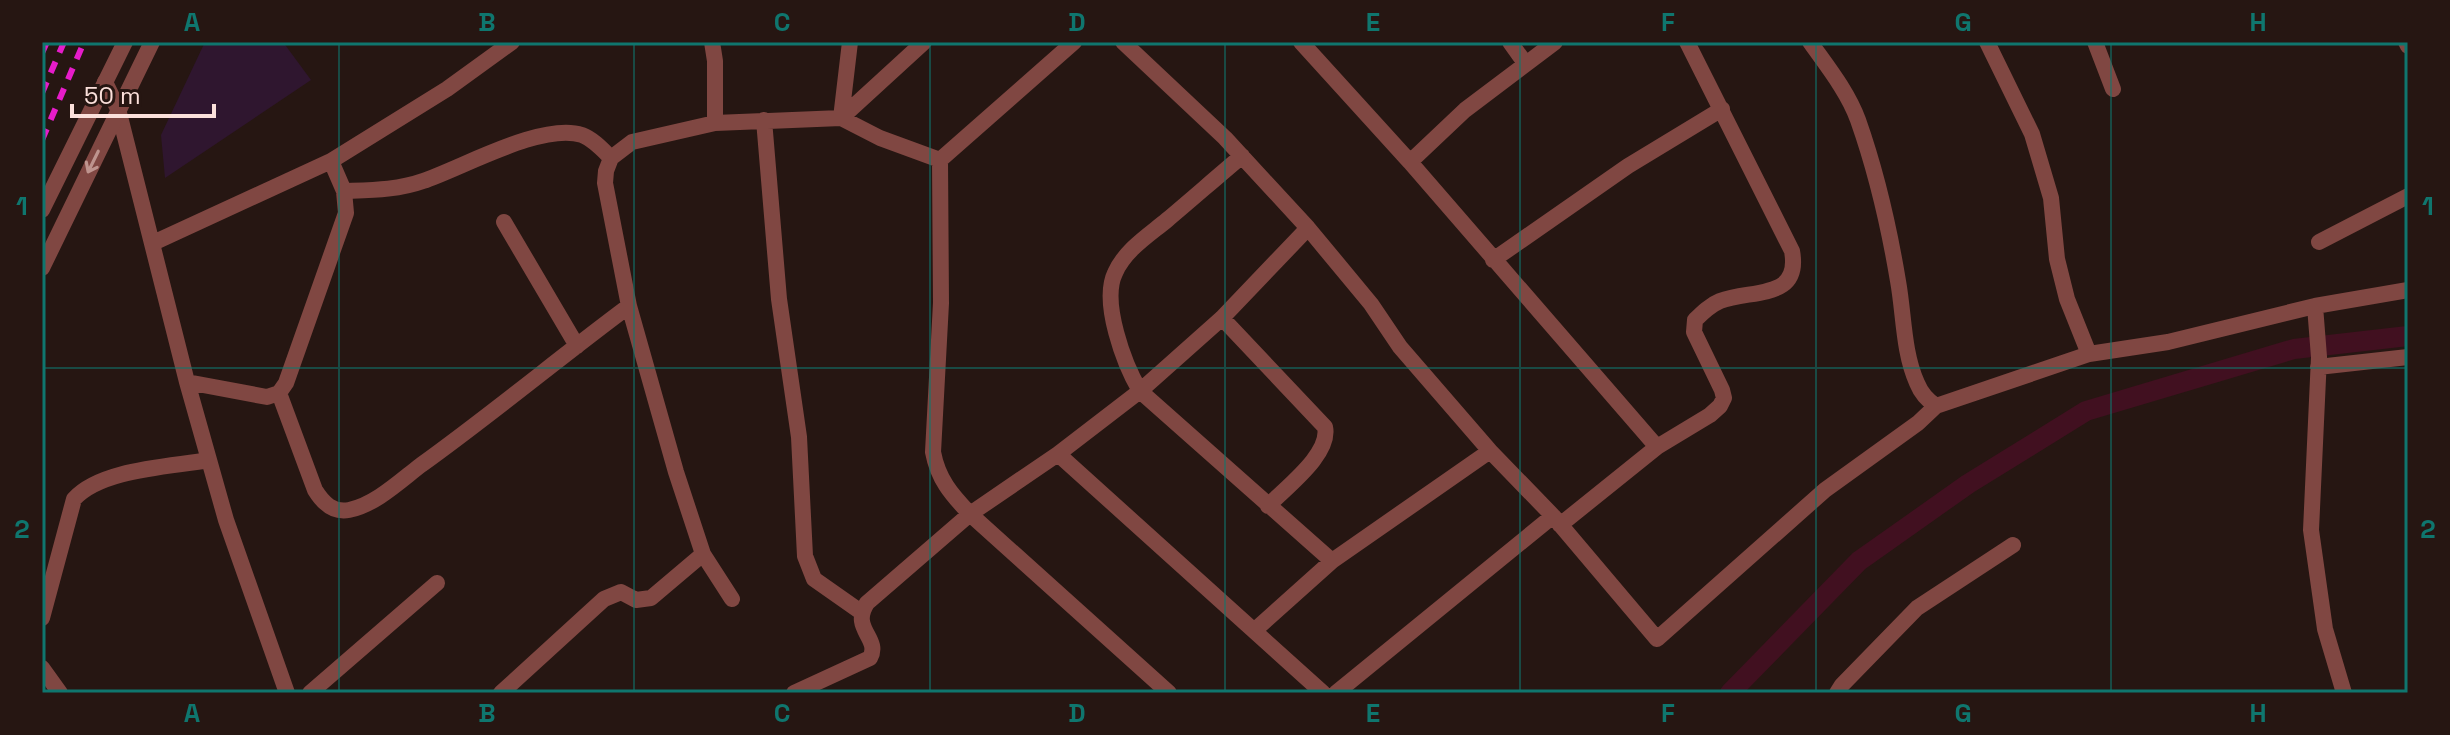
<svg xmlns="http://www.w3.org/2000/svg" width="2450" height="735" font-family="'Space Grotesk',sans-serif">
<style>
.green{fill:#2f162f}
.lines{fill:none;stroke-linecap:round;stroke-linejoin:round}
.canal{stroke:#411020;stroke-width:20}
.minor{stroke:#804742;stroke-width:16}
.tertiary{stroke:#804742;stroke-width:16}
.rail{stroke:#e61cca;stroke-width:6;stroke-dasharray:12 10;stroke-linecap:butt}
.oneway{stroke:#be948e}
.grid{fill:none;stroke:#0f766e;stroke-width:2;stroke-opacity:0.55}
.neatline{fill:none;stroke:#0f766e;stroke-width:3}
.grid-label{font-size:26px;text-anchor:middle;font-weight:bold;fill:#0f766e}
</style>
<rect width="100%" height="100%" fill="#261612"/>
<path class="green" d="M205 42H283L311 80 165 178 161 135Z"/>
<g class="lines">
<path class="canal" d="M1730 693 1859 561 1968 484 2086 411 2294 349 2408 336"/>
<path class="minor" d="M712 42 715 61V123
M850 42 841 118 880 138 940 160
M1074 42 940 160 941 303 933 452C938 479 951 494 970 514L1169 693
M1123 42 1225 138 1308 228 1371 304 1400 347 1490 451 1553 516 1657 639 1825 490 1918 423 1936 406
M1301 42 1410 162 1657 447
M1510 42 1525 63
M1810 42C1827 66 1848 92 1858 120 1876 171 1889 227 1898 281 1904 314 1903 352 1917 383 1921 393 1927 400 1936 406L2089 354 2168 342 2315 306 2408 290
M1987 42 2032 134 2051 198 2057 259 2067 299 2089 354
M2095 42 2113 89
M2406 42 2408 46
M105 82 118 109 187 382 226 520 287 693
M764 120 779 299 799 437 805 556 814 579 861 612
M1242 156C1217 177 1192 199 1167 220 1149 235 1125 250 1115 273 1101 302 1124 364 1140 391L1332 561
M1410 162 1465 110 1555 42
M344 191C371 190 398 190 423 181 462 168 542 122 582 135 593 139 603 150 611 158
M504 222 577 346
M2319 242 2408 196
M153 243 331 161 447 89 512 42
M1493 260 1628 166 1722 109
M2315 306 2319 357 2311 530 2325 629 2344 693
M1222 318 1325 427C1331 454 1286 487 1268 506
M2318 367 2408 357
M187 382 267 397 279 393 286 383 346 213 344 191 331 161
M279 393 315 490C323 503 333 513 349 510 375 505 400 481 421 465 492 414 559 358 629 306
M1058 454 1323 693
M1560 525 1657 447 1710 415 1720 406 1724 398 1722 390 1694 332 1695 320C1702 313 1710 305 1720 301 1753 289 1801 300 1792 251L1687 42
M732 599 703 554 676 472 629 306 605 183 606 171 611 158 632 142 715 123 841 118 924 42
M42 618 74 499C101 469 169 467 209 460
M1255 630 1332 561 1490 451
M42 668 60 693
M310 693 437 583
M501 693 604 599 621 592 636 600 651 598 703 554
M794 693 870 658C881 638 850 629 867 603L970 514 1058 454 1140 391 1222 318 1308 228
M1336 693 1553 516
M1837 693 1842 685 1917 608 2013 545"/>
<path class="tertiary" d="M42 210 125 42
M42 268 152 42"/>
<path class="rail" d="M42 53 47 42
M42 93 64 42
M42 140 84 42"/>
</g>
<defs><path id="oneway-shaft" d="M-6 0H5M1.5-3L5.5 0L1.5 3" fill="none" stroke-width="1.6" stroke-linecap="round" stroke-linejoin="round" transform="scale(2)"/></defs>
<use class="oneway" href="#oneway-shaft" transform="translate(93 162) rotate(116)"/>
<path class="grid" d="M339 42V693M634 42V693M930 42V693M1225 42V693M1520 42V693M1816 42V693M2111 42V693M42 368H2408"/>
<rect width="2450" height="735" fill="none" stroke="#261612" stroke-width="88"/>
<path d="M72 104v12h142v-12" fill="none" stroke="#fbe0db" stroke-width="4"/>
<text x="84" y="104" font-size="24" fill="#fbe0db" stroke="#261612" stroke-width="6" paint-order="stroke">50 m</text>
<rect x="44" y="44" width="2362" height="647" class="neatline"/>
<g class="grid-label">
<text x="192" y="31">A</text>
<text x="487" y="31">B</text>
<text x="782" y="31">C</text>
<text x="1077" y="31">D</text>
<text x="1373" y="31">E</text>
<text x="1668" y="31">F</text>
<text x="1963" y="31">G</text>
<text x="2258" y="31">H</text>
<text x="22" y="215">1</text>
<text x="2428" y="215">1</text>
<text x="22" y="538">2</text>
<text x="2428" y="538">2</text>
<text x="192" y="722">A</text>
<text x="487" y="722">B</text>
<text x="782" y="722">C</text>
<text x="1077" y="722">D</text>
<text x="1373" y="722">E</text>
<text x="1668" y="722">F</text>
<text x="1963" y="722">G</text>
<text x="2258" y="722">H</text>
</g>
</svg>
